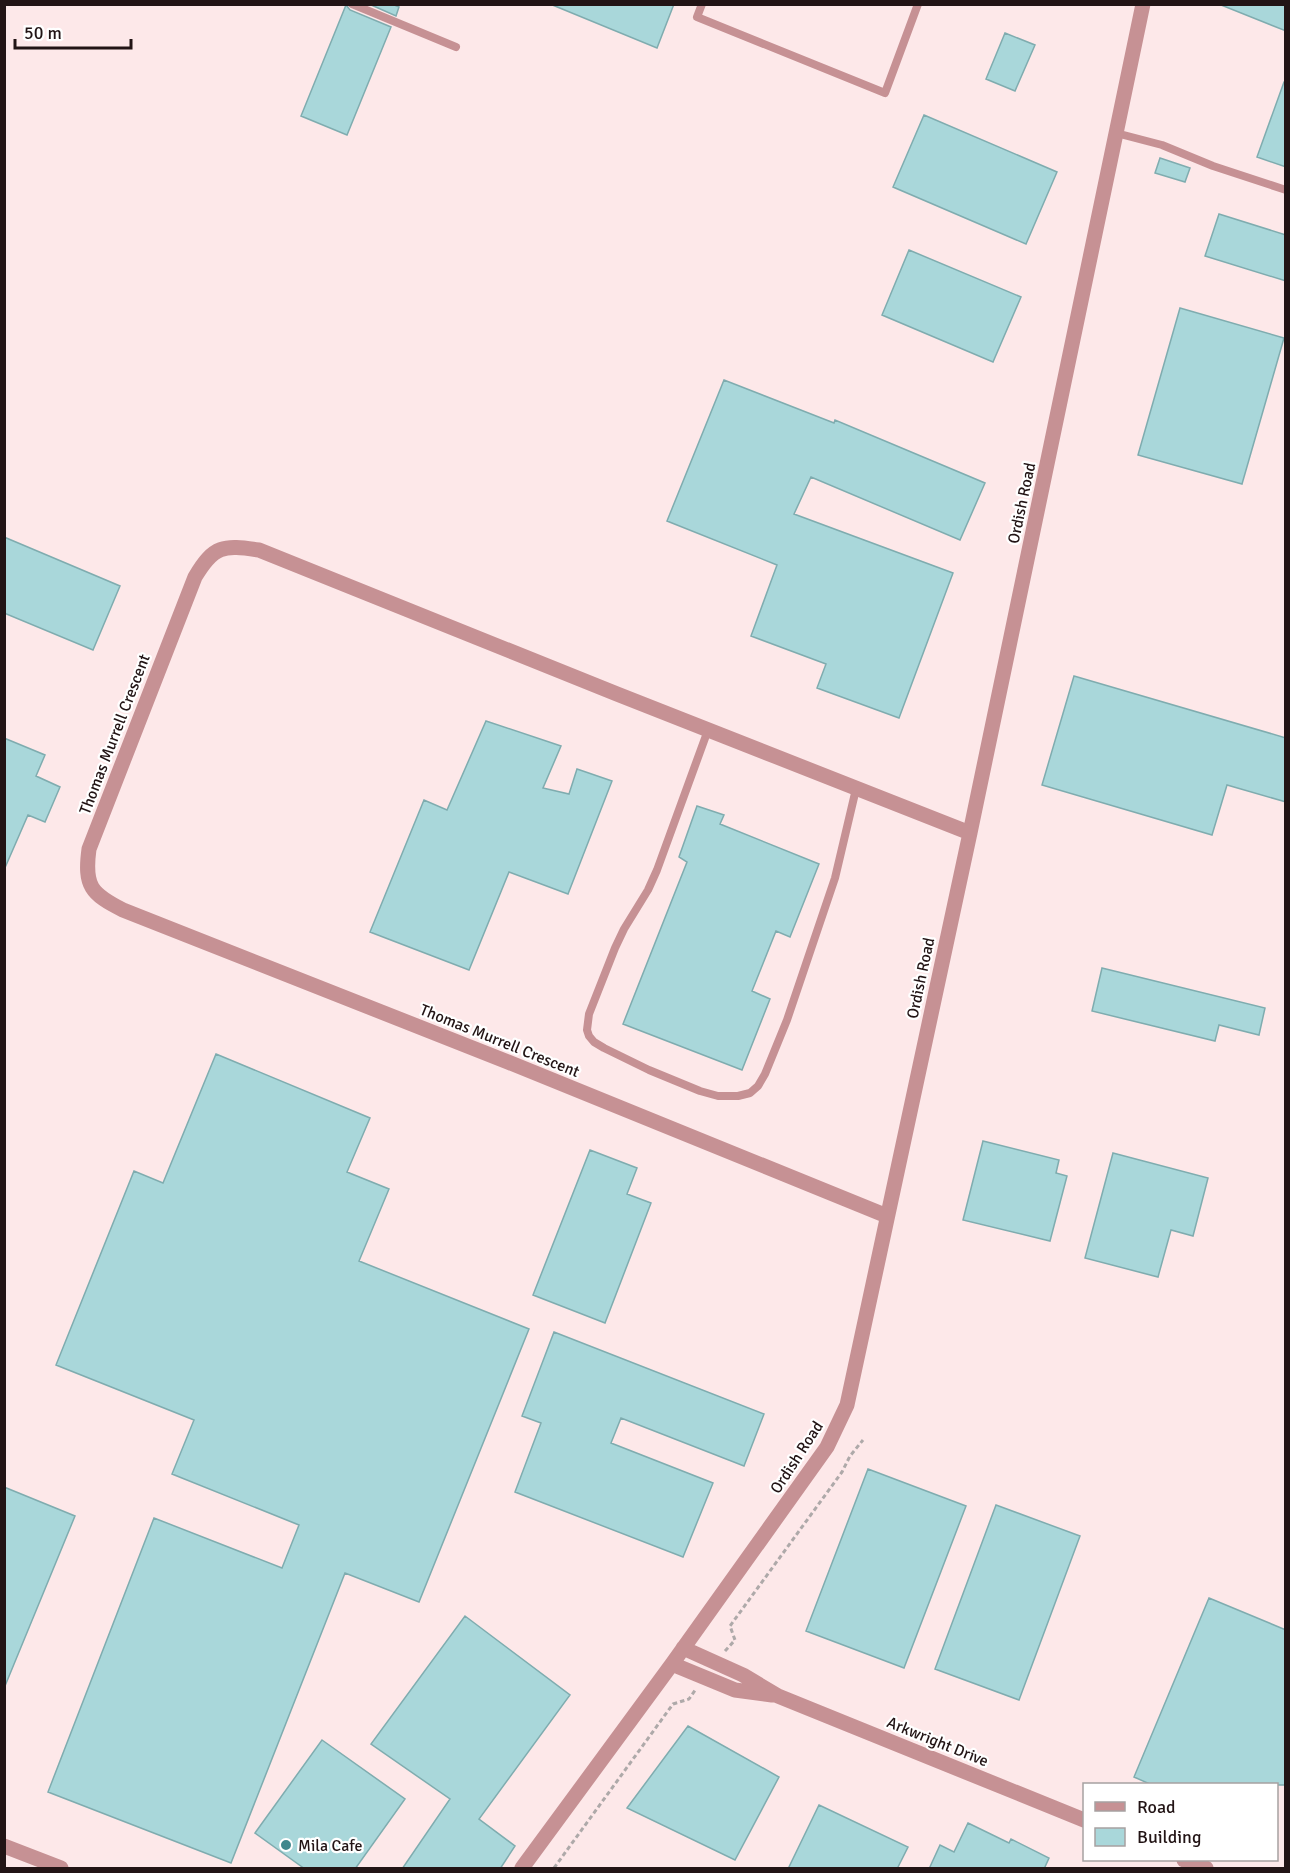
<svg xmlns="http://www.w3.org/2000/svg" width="1290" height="1873" font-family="Signika,sans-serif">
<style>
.built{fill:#fde8e9;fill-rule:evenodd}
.building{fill:#a9d7da;stroke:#7facaf;stroke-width:1.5}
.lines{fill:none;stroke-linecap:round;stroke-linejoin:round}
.path{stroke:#aea9a9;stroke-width:3;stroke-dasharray:4.5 3;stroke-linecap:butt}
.lane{stroke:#c69194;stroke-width:8}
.street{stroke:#c69194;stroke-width:15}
.poi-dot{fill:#3f878c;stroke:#fff;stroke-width:2}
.labels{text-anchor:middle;stroke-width:4.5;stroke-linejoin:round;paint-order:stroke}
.street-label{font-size:16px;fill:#221415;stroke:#fff}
.poi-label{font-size:16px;fill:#221415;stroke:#fff;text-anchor:start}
</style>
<rect width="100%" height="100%" fill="#fafafa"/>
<path class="built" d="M5 5H1285V1868H5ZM1084 1784H1276V1860H1084Z"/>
<path class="building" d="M369 4H392L399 7 396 16Z
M550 4H674L657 48Z
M1221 4H1286V31L1221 5Z
M346 5 350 10 391 27 347 135 301 116Z
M1005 33 1035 45 1015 91 986 79Z
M1284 82H1286V167L1257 157Z
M924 115 1057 172 1026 244 893 187Z
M1160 158 1190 168 1185 182 1155 173Z
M1219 214 1286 235V281L1205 256Z
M909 250 1021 297 993 362 882 315Z
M1180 308 1284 338 1242 484 1138 455Z
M724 380 834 423 835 420 985 483 960 540 811 477 794 514 953 573 899 718 817 688 826 664 751 636 777 565 667 521Z
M4 537 120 586 93 650 4 613Z
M1074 676 1286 738V802L1227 785 1212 835 1042 785Z
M486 721 561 746 543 788 569 794 577 769 612 781 568 894 509 872 469 970 370 932 424 800 447 810Z
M4 738 45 755 36 776 60 787 45 822 28 815 4 870Z
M697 806 724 815 720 824 819 864 790 937 776 931 752 991 770 999 742 1070 623 1024 687 862 679 857Z
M1102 968 1265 1008 1259 1035 1219 1025 1215 1041 1092 1011Z
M216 1054 370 1118 347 1172 389 1189 359 1261 529 1329 419 1602 345 1573 231 1863 48 1792 154 1518 282 1568 299 1525 172 1474 194 1420 56 1365 134 1171 163 1183Z
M983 1141 1059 1160 1056 1173 1067 1176 1050 1241 963 1220Z
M590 1150 637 1168 627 1194 651 1203 605 1323 533 1295Z
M1113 1153 1208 1178 1193 1236 1171 1230 1158 1277 1085 1258Z
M554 1332 764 1414 744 1466 621 1418 611 1443 713 1483 683 1557 515 1492 541 1423 522 1416Z
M868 1469 966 1506 904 1668 806 1631Z
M4 1487 75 1516 5 1686 4 1685Z
M996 1505 1080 1536 1019 1700 935 1669Z
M1209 1598 1286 1630V1785H1152L1134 1777Z
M465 1616 570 1695 479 1819 515 1846 500 1869H402L450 1799 371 1744Z
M688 1726 779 1777 735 1860 627 1808Z
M322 1740 405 1799 355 1869H305L255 1833Z
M819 1805 908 1847 897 1869H788Z
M968 1823 1009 1843 1011 1839 1049 1858 1044 1869H929L940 1845 954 1852Z"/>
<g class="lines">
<path class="path" d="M725 1651 735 1640 730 1626 842 1472 850 1456 863 1440
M554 1868 673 1704 689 1699 696 1689"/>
<path class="lane" d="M352 4 456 47
M702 4 697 17 885 93 918 4
M1116 133 1162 145 1213 166 1286 190
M708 730 657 870 648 890 624 929 615 948 589 1014 587 1030 589 1036 594 1042 604 1048 649 1070 700 1091 718 1096H738L750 1093 758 1086 765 1074 787 1020 835 878 856 789"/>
<path class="street" d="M887 1216 508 1062 123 910C91 894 84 886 89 849L195 577C214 545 223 545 259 550L617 694 970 833
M683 1648 743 1675 778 1696 1084 1820
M672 1664 735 1690 772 1695
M4 1846 61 1868
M1184 1860 1206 1868
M522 1868 672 1664 827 1447 847 1405 970 833 1143 4"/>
</g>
<circle class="poi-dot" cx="286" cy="1845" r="6"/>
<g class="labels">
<g class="street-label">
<text transform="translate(1021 503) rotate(-78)" y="6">Ordish Road</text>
<text transform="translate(114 734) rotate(-69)" y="6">Thomas Murrell Crescent</text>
<text transform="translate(920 978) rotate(-78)" y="6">Ordish Road</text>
<text transform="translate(500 1040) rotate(22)" y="6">Thomas Murrell Crescent</text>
<text transform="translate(796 1457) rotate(-57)" y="6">Ordish Road</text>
<text transform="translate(938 1741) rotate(22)" y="6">Arkwright Drive</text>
</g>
<g class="poi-label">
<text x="298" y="1851">Mila Cafe</text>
</g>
</g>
<rect width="1290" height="1873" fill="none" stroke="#221415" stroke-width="12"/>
<rect x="1083" y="1783" width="195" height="78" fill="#ffffff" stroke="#a7a1a1" stroke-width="1.5"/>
<rect x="1095" y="1802" width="30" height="9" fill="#c69194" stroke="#a7a1a1" stroke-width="1.5"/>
<text x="1137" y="1813" font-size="18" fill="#221415">Road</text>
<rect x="1095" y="1828" width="30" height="18" fill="#a9d7da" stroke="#a7a1a1" stroke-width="1.5"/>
<text x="1137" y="1843" font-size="18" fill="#221415">Building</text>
<path d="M15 39v9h116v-9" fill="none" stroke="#221415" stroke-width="3"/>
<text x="24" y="39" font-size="18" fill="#221415" stroke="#ffffff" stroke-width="4.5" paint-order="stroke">50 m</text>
</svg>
